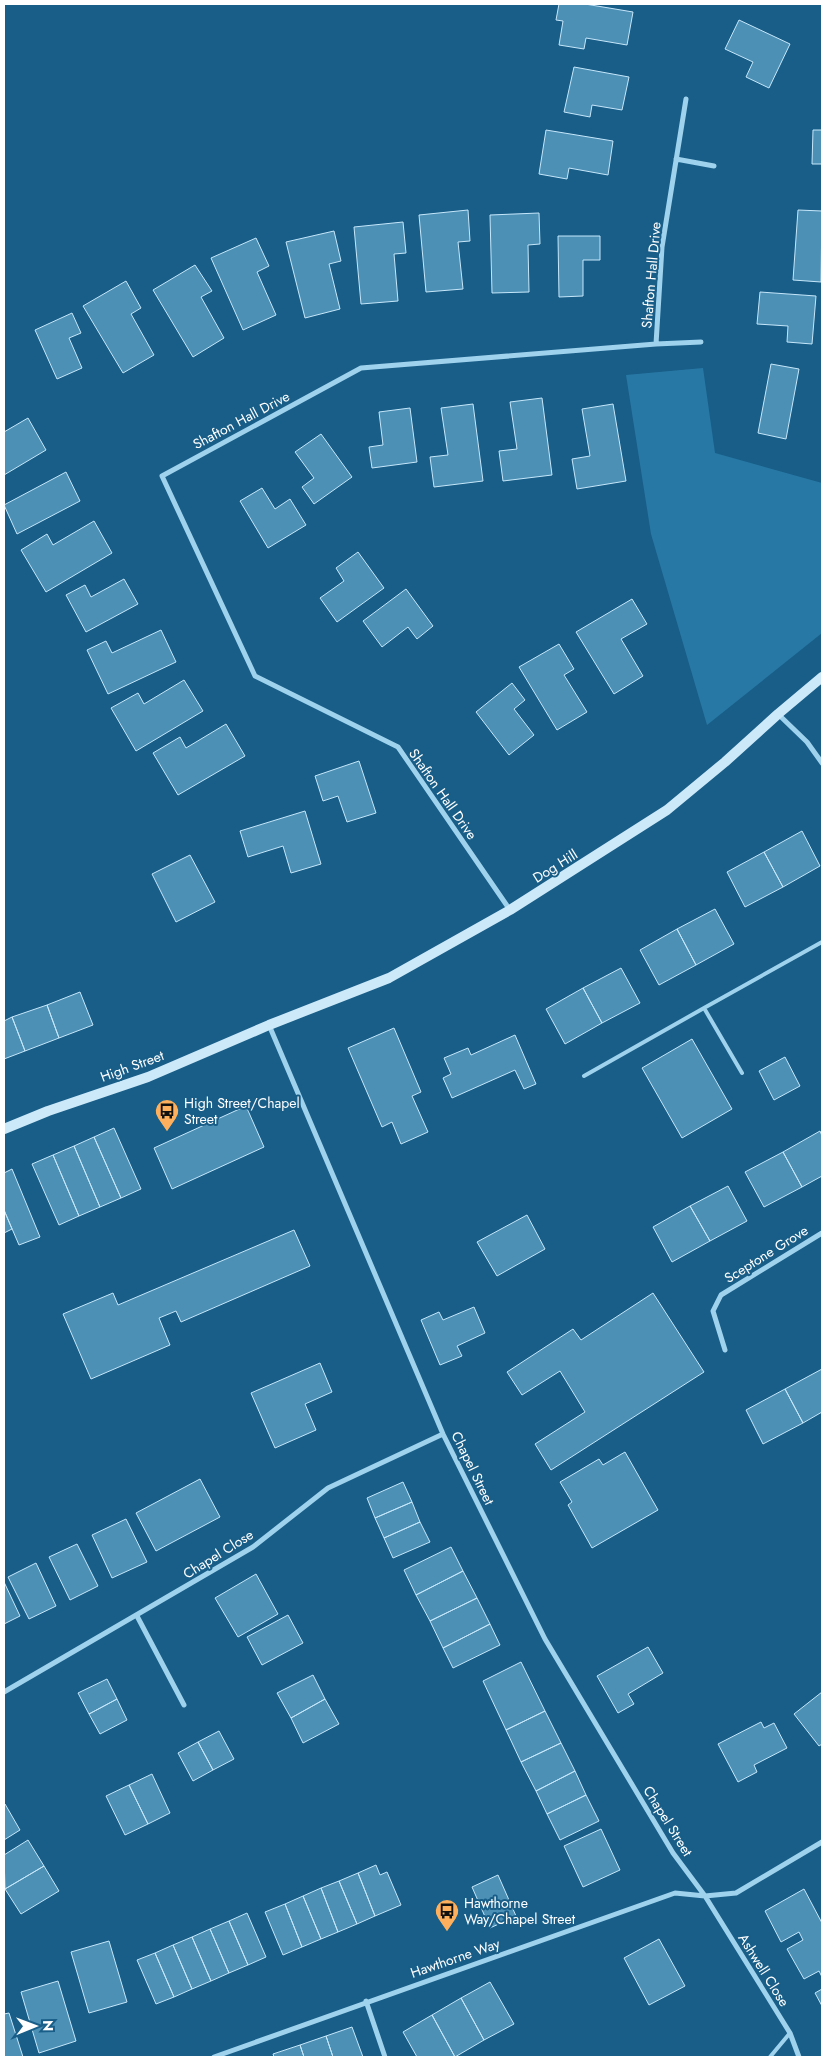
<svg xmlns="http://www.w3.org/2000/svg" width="826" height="2061" font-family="Jost,sans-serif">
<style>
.green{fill:#2878a5}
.building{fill:#4d90b6;stroke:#c5e7fa}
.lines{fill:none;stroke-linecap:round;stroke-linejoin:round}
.lane{stroke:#9fd2ed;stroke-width:4}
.street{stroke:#9fd2ed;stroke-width:5}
.secondary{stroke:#cce9f9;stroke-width:10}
.labels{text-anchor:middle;stroke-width:4;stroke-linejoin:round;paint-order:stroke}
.street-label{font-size:14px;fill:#fff;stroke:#185e88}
.poi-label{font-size:14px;fill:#fff;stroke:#185e88;text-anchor:start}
</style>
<rect width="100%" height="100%" fill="#185e88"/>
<path class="green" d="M703 368 715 453 822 483V633L707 725 651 534 626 375Z"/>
<path class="building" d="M559 4H585L633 12 627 45 586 38 584 49 559 45 563 21 556 20Z
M739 20 790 44 769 88 746 77 753 62 725 49Z
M574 67 629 77 622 110 592 105 590 117 564 112Z
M546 130 613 141 608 175 569 168 567 179 539 174Z
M813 130H822V164H812Z
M468 210 470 241 458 242 463 289 426 292 419 215Z
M798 210 822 211 821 282 793 280Z
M539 213 540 244 528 245 529 292 492 293 490 215Z
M403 222 406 253 394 254 398 301 361 304 354 227Z
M334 231 341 261 329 264 340 309 305 318 286 242Z
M558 236H600V260H583V296L559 297Z
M256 238 269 266 257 272 276 315 243 330 211 258Z
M195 265 212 291 201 297 224 338 193 357 153 290Z
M126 281 141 308 131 314 154 355 123 373 83 306Z
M760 292 816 296 812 344 787 342 788 326 757 324Z
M72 313 81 333 69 338 82 368 57 379 35 330Z
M771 364 799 369 786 439 758 433Z
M542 398 552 475 503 481 499 451 517 449 510 402Z
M473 404 483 481 434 487 430 457 448 455 441 408Z
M613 404 626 481 577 489 572 459 590 456 582 409Z
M410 408 417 462 372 468 369 447 383 445 379 412Z
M28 418 46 450 4 475V432Z
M321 434 352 477 314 504 302 487 314 478 295 452Z
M66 472 80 501 17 534 4 505Z
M262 488 275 509 290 499 306 525 268 548 240 501Z
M94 521 112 553 46 592 21 550 47 534 53 545Z
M358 552 384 588 337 622 320 598 344 581 336 568Z
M124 579 138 604 86 632 66 595 85 585 91 597Z
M406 589 433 626 417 639 408 627 382 647 363 621Z
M632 599 647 624 621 639 643 676 614 694 576 632Z
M161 630 176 662 108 694 87 650 106 641 112 653Z
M559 644 574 669 564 675 587 712 557 730 519 667Z
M184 680 203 711 136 751 111 708 138 693 144 704Z
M512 683 525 700 514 709 534 735 509 755 476 712Z
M226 724 245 756 178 795 153 753 180 737 186 748Z
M359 761 376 813 347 822 338 796 323 801 315 776Z
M305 811 321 864 291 873 283 846 248 857 240 831Z
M802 831 820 866 783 887 764 852Z
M764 852 783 887 745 907 727 872Z
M190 855 215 902 176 922 152 874Z
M715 909 734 944 696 965 677 929Z
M677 929 696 965 659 985 640 950Z
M621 968 640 1003 602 1023 583 988Z
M583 988 602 1023 565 1044 546 1009Z
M80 992 93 1025 59 1038 47 1005Z
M47 1005 59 1038 25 1051 12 1017Z
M12 1017 25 1051 4 1059V1021Z
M394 1028 421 1092 412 1096 428 1132 401 1144 392 1122 382 1127 348 1048Z
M515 1035 536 1084 524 1089 515 1070 452 1098 443 1078 451 1074 444 1058 468 1048 471 1055Z
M692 1039 732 1109 682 1138 642 1068Z
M785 1057 800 1086 774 1100 759 1071Z
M246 1106 264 1147 172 1189 154 1148Z
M114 1128 141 1189 121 1198 94 1137Z
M820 1131 822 1136V1176L802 1187 783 1152Z
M94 1137 121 1198 100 1207 74 1146Z
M74 1146 100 1207 79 1216 53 1155Z
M783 1152 802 1187 764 1207 745 1172Z
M53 1155 79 1216 59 1225 32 1164Z
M12 1169 40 1237 19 1245 4 1210V1173Z
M728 1186 747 1221 710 1241 690 1206Z
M690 1206 710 1241 672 1262 653 1227Z
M4 1210 12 1229 4 1233Z
M527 1215 545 1249 497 1276 477 1242Z
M294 1230 310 1266 181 1322 176 1311 159 1318 170 1345 91 1379 63 1314 113 1293 118 1305Z
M653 1293 704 1372 551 1470 535 1444 585 1412 560 1371 522 1395 507 1372 573 1329 581 1340Z
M474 1307 485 1333 457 1346 462 1356 440 1365 421 1320 439 1312 443 1320Z
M320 1363 332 1392 305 1404 316 1430 275 1448 251 1393Z
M822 1369V1412L803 1423 785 1389Z
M785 1389 803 1423 763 1444 746 1410Z
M625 1452 658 1510 592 1548 568 1505 572 1502 560 1482 599 1459 603 1465Z
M200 1479 220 1517 156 1551 136 1513Z
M403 1482 412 1502 375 1518 367 1498Z
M412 1502 420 1522 384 1538 375 1518Z
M126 1519 147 1562 112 1578 92 1535Z
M420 1522 430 1542 393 1558 384 1538Z
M77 1544 98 1586 70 1600 49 1557Z
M451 1547 463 1571 416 1595 404 1570Z
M36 1563 56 1606 29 1619 8 1577Z
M463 1571 477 1598 430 1621 416 1595Z
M256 1574 278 1614 238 1637 215 1598Z
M4 1582 20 1616 4 1624Z
M477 1598 490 1624 443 1648 430 1621Z
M288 1615 303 1643 262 1665 247 1637Z
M490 1624 500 1645 453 1668 443 1648Z
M648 1647 663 1673 628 1694 634 1704 618 1713 597 1676Z
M521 1662 545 1711 506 1730 483 1681Z
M313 1675 325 1699 291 1718 277 1693Z
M107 1679 117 1699 89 1714 78 1693Z
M822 1692V1744L819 1746 794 1714Z
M117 1699 127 1720 100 1734 89 1714Z
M325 1699 339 1724 303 1743 291 1718Z
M545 1711 561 1743 521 1762 506 1730Z
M761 1722 764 1728 774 1723 787 1748 754 1765 757 1772 738 1782 718 1744Z
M219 1731 234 1759 213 1770 198 1742Z
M198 1742 213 1770 193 1781 178 1753Z
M561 1743 575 1771 536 1791 521 1762Z
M575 1771 586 1795 547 1814 536 1791Z
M152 1774 170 1813 148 1824 129 1785Z
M129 1785 148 1824 125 1835 106 1796Z
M586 1795 599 1821 560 1840 547 1814Z
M5 1804 20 1830 4 1840V1805Z
M601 1829 620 1870 583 1887 564 1846Z
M28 1840 44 1866 5 1889 4 1855Z
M376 1865 380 1875 387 1872 401 1905 375 1916 358 1873Z
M44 1866 59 1891 21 1914 5 1889Z
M358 1873 375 1916 357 1924 339 1881Z
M498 1875 516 1916 490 1928 472 1887Z
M339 1881 357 1924 338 1932 321 1888Z
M321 1888 338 1932 321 1939 303 1896Z
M804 1889 822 1923V1977L819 1971 804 1979 787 1949 803 1940 799 1932 781 1942 765 1911Z
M303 1896 321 1939 302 1947 285 1904Z
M285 1904 302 1947 283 1955 265 1912Z
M247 1913 266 1957 248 1965 229 1921Z
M229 1921 248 1965 229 1973 210 1929Z
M210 1929 229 1973 211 1981 192 1937Z
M192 1937 211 1981 192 1989 173 1945Z
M659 1939 685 1986 649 2005 624 1958Z
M109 1941 127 2002 89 2013 71 1952Z
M173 1945 192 1989 174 1997 155 1953Z
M155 1953 174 1997 156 2004 137 1960Z
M58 1981 76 2041 39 2053 21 1992Z
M490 1982 514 2024 484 2040 461 1998Z
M822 1989V2006L815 1993Z
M461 1998 484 2040 455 2057 432 2015Z
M9 2013 23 2057H4V2014Z
M432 2015 455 2057H417L403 2032Z
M352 2027 363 2057H333L326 2036Z
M326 2036 333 2057H304L300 2045Z
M300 2045 304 2057H274L273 2054Z"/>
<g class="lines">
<path class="lane" d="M742 1073 704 1008 822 942
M584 1076 704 1008
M770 2057 790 2033"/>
<path class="street" d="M676 159 714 166
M656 344 701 342
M778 714 807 742 822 763
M510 910 398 747 255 676 162 476 361 368 656 344 662 247 686 99
M269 1025 443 1434 545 1639 673 1853 705 1896 790 2033 799 2057
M725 1350 713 1311 721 1295 822 1233
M137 1616 184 1705
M4 1692 253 1547 328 1488 443 1434
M366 2001 385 2057
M214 2057 675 1893 705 1896 736 1893 822 1842"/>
<path class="secondary" d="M4 1129 48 1111 148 1077 269 1025 389 978 510 910 667 810 725 762 778 714 822 677"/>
</g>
<defs>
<g id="bus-pin" transform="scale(1.25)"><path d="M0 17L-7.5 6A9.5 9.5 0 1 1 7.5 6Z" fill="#ffb05c" stroke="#185e88"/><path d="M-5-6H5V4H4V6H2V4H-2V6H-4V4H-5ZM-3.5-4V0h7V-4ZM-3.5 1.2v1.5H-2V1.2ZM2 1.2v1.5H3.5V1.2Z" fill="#111"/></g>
</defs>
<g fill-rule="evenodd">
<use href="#bus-pin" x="167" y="1111"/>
<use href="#bus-pin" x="447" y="1911"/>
</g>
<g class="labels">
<g class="street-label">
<text transform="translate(651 275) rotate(-85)" y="5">Shafton Hall Drive</text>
<text transform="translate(241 420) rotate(-28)" y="5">Shafton Hall Drive</text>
<text transform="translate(443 794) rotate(55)" y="5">Shafton Hall Drive</text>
<text transform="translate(555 866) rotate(-32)" y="5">Dog Hill</text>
<text transform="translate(132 1066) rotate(-20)" y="5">High Street</text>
<text transform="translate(766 1254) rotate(-32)" y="5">Sceptone Grove</text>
<text transform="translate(473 1468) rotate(64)" y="5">Chapel Street</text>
<text transform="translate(218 1554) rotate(-32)" y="5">Chapel Close</text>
<text transform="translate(668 1821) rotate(58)" y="5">Chapel Street</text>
<text transform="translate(455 1958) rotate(-19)" y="5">Hawthorne Way</text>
<text transform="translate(764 1970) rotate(58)" y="5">Ashwell Close</text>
</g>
<g class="poi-label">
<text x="184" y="1108">High Street/Chapel<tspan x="184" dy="16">Street</tspan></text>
<text x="464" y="1908">Hawthorne<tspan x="464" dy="16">Way/Chapel Street</tspan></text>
</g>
</g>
<rect width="826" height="2061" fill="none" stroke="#ffffff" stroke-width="10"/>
<g transform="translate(35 2026) rotate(89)" stroke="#185e88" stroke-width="4" paint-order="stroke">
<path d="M0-4L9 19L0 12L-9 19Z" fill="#ffffff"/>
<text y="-8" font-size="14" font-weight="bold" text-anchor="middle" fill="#ffffff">N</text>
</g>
</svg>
